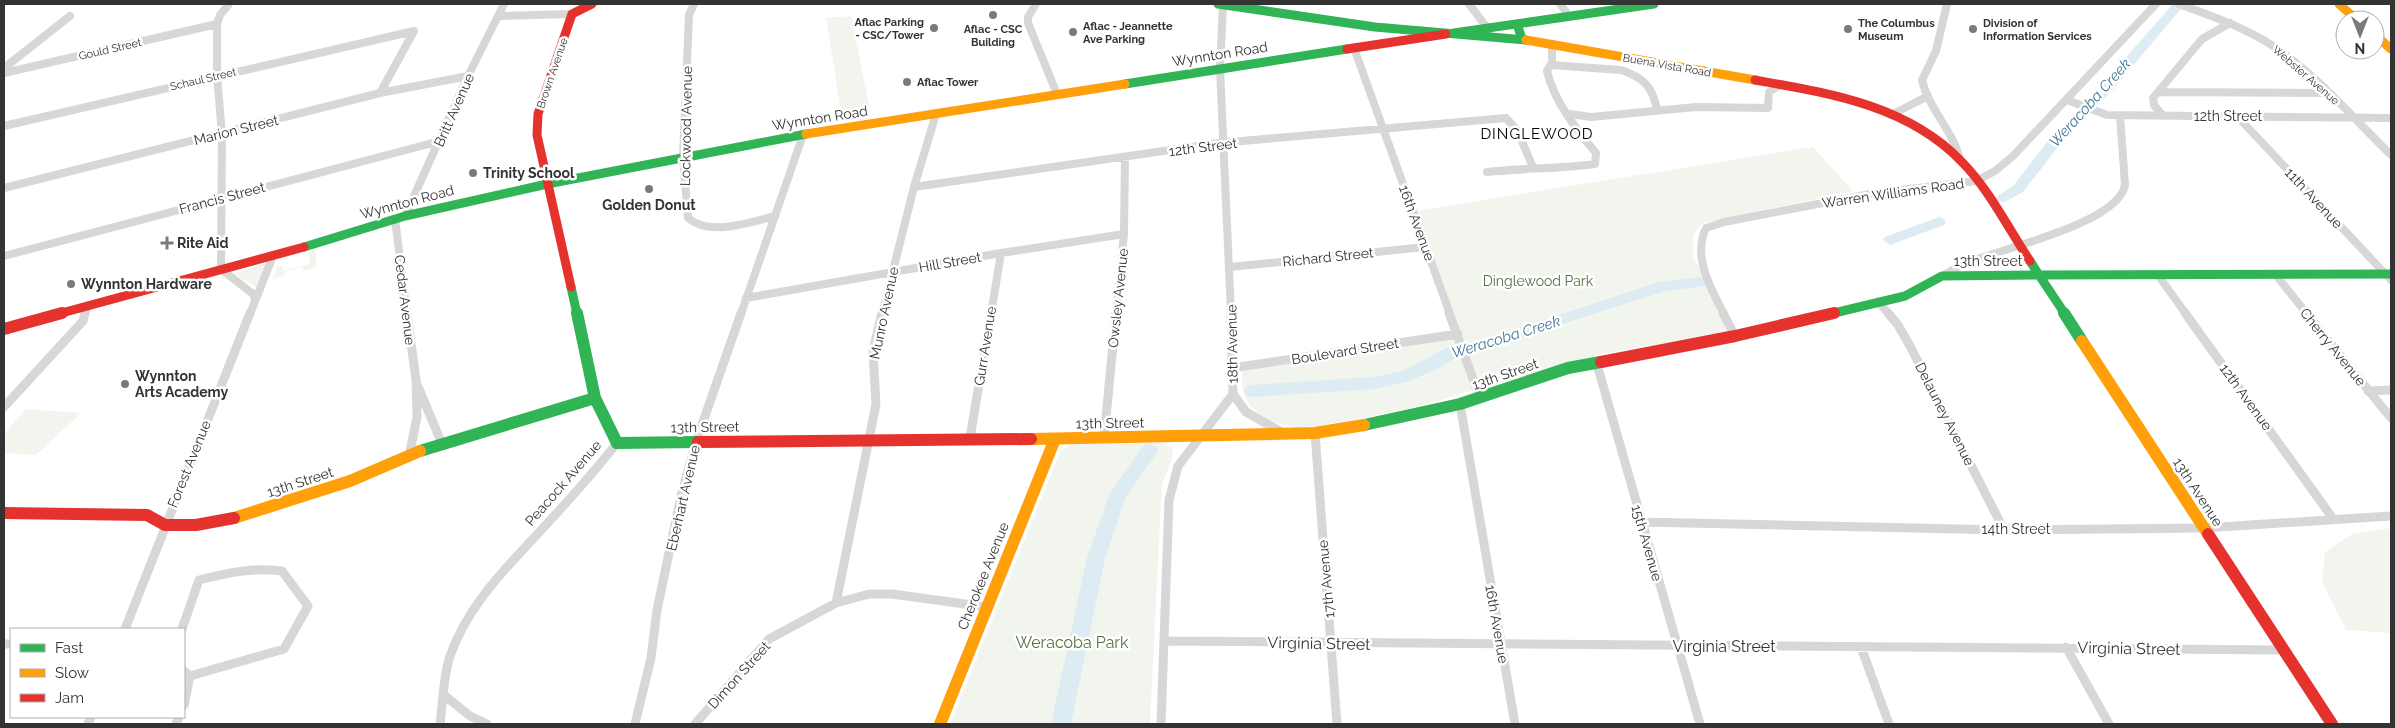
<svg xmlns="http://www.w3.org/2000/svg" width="2395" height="728" font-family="Raleway,sans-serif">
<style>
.green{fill:#f1f5ed}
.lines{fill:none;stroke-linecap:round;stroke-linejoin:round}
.river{fill:#ddebf3;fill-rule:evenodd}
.street-far1{stroke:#d7d7d7;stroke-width:8}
.street{stroke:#d7d7d7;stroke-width:9}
.fast-far1{stroke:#30b455;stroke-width:9}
.fast{stroke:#30b455;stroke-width:12}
.slow-far1{stroke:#ff9f0a;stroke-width:9}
.slow{stroke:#ff9f0a;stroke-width:12}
.jam-far1{stroke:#e5322d;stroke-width:9}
.jam{stroke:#e5322d;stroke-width:12}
.poi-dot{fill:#7a7a7a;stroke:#fff;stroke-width:2}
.labels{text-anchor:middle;stroke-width:5;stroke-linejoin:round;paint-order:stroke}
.far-poi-label{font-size:11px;font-weight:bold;fill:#333;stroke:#fff;text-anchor:start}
.far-street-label{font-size:11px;fill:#333;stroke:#fff}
.street-label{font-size:14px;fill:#333;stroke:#fff}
.poi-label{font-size:14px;font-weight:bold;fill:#333;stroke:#fff;text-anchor:start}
.park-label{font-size:14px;fill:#56703f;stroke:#fff}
.water-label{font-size:15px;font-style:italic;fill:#3f7597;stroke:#fff}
.neighbourhood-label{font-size:15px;letter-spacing:1px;fill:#000;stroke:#fff}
.near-park-label{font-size:16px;fill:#56703f;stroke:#fff}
.near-street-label{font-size:16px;fill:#333;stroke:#fff}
</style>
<rect width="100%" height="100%" fill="#fff"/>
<path class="green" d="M851 16 871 117H842L826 18Z
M1813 147 1853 191 1703 223 1693 235V257L1720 304 1727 333 1601 354 1483 393 1416 211Z
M314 250 316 253V267L303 271 302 267 284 272V276L272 279 277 268 282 265 283 271 310 264 308 251Z
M267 263 257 288 234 273 263 264Z
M1455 338 1473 390C1431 404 1389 414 1346 421 1330 424 1312 428 1296 427 1276 425 1254 416 1245 397 1241 389 1242 379 1242 371Z
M26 409 81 413 36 455 4 453V434Z
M1162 443 1172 448 1173 455 1163 482 1161 501 1150 724H950L1061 450 1073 444Z
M2391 528V633L2346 630 2322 582 2325 552 2352 534Z"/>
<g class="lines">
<path class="river" d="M2173 4H2185L2116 86 2058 147 2023 192 2005 202H1995L1993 199 2013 186 2048 141 2106 80Z
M1939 217 1944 219 1946 222 1944 225 1890 245 1883 240 1885 237Z
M1701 277 1706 278 1709 282 1706 286 1665 291 1528 335 1485 351 1458 356 1441 367 1407 382 1374 389 1252 397 1246 395 1244 391 1246 387 1252 385 1374 377 1403 371 1448 347 1477 342 1659 282Z
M1149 444 1155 446 1158 451 1126 497 1105 558 1071 724H1051L1087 558 1109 495 1143 446Z"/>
<path class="street-far1" d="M229 4 220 15 217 24V76L222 134 221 269 253 294 255 299
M694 4 689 15 683 157 688 218C710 237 750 222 775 216
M1036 4 1028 17V23L1057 94
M1469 4 1488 29
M1560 4 1569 16
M1947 4 1936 51 1922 80C1929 110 1953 130 1960 160
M2179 4C2211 16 2244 27 2273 46 2314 72 2356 121 2391 155
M1223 5 1220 69 1231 314
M500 16 572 14
M1354 48 1450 314
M1551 65 1621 70C1643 77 1653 87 1657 110
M4 68 70 16
M4 73 217 24
M2159 92 2328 93
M2067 100 2107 115 2391 118
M1570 114 1591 117 1696 107 1768 108 1769 92 1780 85
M1891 115 1928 96
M2163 116 2154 105 2153 98 2202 39 2230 23
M2238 117 2391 280
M4 126 414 31 380 93
M1487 172C1523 168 1559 169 1595 164L1596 153C1576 129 1554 101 1547 71L1552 62V44
M914 187 1219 143 1506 118 1517 130 1533 167
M4 188 380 93 468 76
M405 216 468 76 504 4
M395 219 407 314
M4 256 440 141
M1230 267 1425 247
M2275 274 2307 314
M2158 275 2186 314
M1942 276C1950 272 1957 267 1966 263 2000 249 2118 224 2125 185L2120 115
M746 298 1001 253 1124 234
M1879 303 1889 314
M85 314 88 305
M250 314 273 256
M741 314 803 135
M882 314 914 187 936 114
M991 314 1001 253
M1116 314 1124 234 1125 158
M1724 314C1711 289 1692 256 1706 228L1724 222 1875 193 1976 181 1995 171 2013 156 2156 4"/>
<path class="street" d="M407 313 416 380 417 417 409 457
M1449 313 1480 398
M1723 313 1735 336
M1888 313 1898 325 1910 346 2004 530
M2185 313 2334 520
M2306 313 2391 418
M1596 361 1700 724
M1232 368 1458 334
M417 384 442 444
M2368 391 2391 390
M1233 394 1246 412 1285 434
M1460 404 1515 724
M4 407 83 321 85 313
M1315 433 1337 724
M970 438 991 313
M1104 438 1116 313
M1641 522 2004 530 2204 528 2391 516
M836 603 876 404 873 351 882 313
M125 629 250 313
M182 629 199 580C227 573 253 567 282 571L308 606 284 649 190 676 184 671
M1165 641 2283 650
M4 644H11
M1861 647 1889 724
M2066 647 2109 724
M444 695 470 716 487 724
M184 705 190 676
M88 724 91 717
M176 724 179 717
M440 724C443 702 443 677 450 656 468 604 508 566 544 527 569 500 594 472 617 443
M635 724 651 658 657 610 681 496 696 442 741 313
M695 724 769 639 836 603 869 594H892L987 607
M1161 724 1169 500 1178 466 1233 394 1231 313"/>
<path class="fast-far1" d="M1218 4 1375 27 1526 40
M1517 24 1522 39
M1454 33 1654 4
M1125 84 1347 49
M304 247 405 216 547 184 806 134
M2030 261 2039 275 2391 274
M571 287 577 314
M1834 313 1905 296 1942 276 2039 275 2065 314"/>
<path class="fast" d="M577 313 595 398 617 443 698 442
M2064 313 2082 341
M1364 425 1460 404 1568 368 1601 362
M420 451 595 398"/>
<path class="slow-far1" d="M2339 4 2357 20
M2375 35 2391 49
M1526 40 1755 80
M806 134 1125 84"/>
<path class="slow" d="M2082 341 2208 534
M1031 439 1315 433 1364 425
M234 518 350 481 420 451
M940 724 1055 439"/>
<path class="jam-far1" d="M1347 49 1446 34
M1755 80C1828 93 1907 105 1961 161 1989 189 2008 228 2030 261
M571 287 537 135 538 114 572 14 592 4
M58 314 304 247
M1829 314 1834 313"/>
<path class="jam" d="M4 329 62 313
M1601 362 1735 336 1834 313
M698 442 1031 439
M4 513 147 515 165 525H196L234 518
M2208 534 2332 724"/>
</g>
<g class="poi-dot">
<circle cx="993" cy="15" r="5"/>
<circle cx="934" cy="28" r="5"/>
<circle cx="1848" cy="29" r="5"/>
<circle cx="1973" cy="29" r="5"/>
<circle cx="1073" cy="32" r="5"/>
<circle cx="907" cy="82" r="5"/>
<circle cx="473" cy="173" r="5"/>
<circle cx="649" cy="189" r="5"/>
<path d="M164.5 235.5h5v5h5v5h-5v5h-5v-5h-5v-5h5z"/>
<circle cx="71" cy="284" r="5"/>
<circle cx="125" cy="384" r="5"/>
</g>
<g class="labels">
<g class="far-poi-label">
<text x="924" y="26" text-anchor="end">Aflac Parking<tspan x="924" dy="13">- CSC/Tower</tspan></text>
<text x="1858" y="27">The Columbus<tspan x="1858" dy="13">Museum</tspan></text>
<text x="1983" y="27">Division of<tspan x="1983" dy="13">Information Services</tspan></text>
<text x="1083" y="30">Aflac - Jeannette<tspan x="1083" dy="13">Ave Parking</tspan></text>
<text x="993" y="33" text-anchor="middle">Aflac - CSC<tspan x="993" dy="13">Building</tspan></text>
<text x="917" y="86">Aflac Tower</text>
</g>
<g class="far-street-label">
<text transform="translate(110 49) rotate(-13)" y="4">Gould Street</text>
<text transform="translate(1667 65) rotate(10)" y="4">Buena Vista Road</text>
<text transform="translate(552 73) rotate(-71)" y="4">Brown Avenue</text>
<text transform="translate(2306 75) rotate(41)" y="4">Webster Avenue</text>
<text transform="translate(203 79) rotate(-13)" y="4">Schaul Street</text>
</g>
<g class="street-label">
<text transform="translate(1220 54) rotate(-9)" y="5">Wynnton Road</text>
<text transform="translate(454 110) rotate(-66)" y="5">Britt Avenue</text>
<text x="2228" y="121">12th Street</text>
<text transform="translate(820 118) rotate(-9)" y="5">Wynnton Road</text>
<text transform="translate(686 126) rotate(-89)" y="5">Lockwood Avenue</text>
<text transform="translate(236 130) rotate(-14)" y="5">Marion Street</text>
<text transform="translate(1203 147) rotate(-7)" y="5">12th Street</text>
<text transform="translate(1893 193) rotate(-8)" y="5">Warren Williams Road</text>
<text transform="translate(222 198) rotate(-15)" y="5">Francis Street</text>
<text transform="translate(2314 198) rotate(47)" y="5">11th Avenue</text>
<text transform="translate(407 202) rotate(-15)" y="5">Wynnton Road</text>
<text transform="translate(1417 223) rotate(70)" y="5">16th Avenue</text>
<text transform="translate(1328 257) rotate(-6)" y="5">Richard Street</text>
<text x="1988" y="266">13th Street</text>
<text transform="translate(950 262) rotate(-10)" y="5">Hill Street</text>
<text transform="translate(1118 298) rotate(-84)" y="5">Owsley Avenue</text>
<text transform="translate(405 300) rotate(83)" y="5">Cedar Avenue</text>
<text transform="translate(884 313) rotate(-78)" y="5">Munro Avenue</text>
<text transform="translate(1232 344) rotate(-91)" y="5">18th Avenue</text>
<text transform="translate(985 346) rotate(-81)" y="5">Gurr Avenue</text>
<text transform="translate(2333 347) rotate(51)" y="5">Cherry Avenue</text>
<text transform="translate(1345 351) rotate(-9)" y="5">Boulevard Street</text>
<text transform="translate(1505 374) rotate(-19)" y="5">13th Street</text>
<text transform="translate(2246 397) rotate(54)" y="5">12th Avenue</text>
<text transform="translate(1945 414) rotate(63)" y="5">Delauney Avenue</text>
<text transform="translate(1110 423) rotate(-1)" y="5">13th Street</text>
<text transform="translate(705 427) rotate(-1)" y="5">13th Street</text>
<text transform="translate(189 464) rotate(-68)" y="5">Forest Avenue</text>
<text transform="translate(300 482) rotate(-18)" y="5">13th Street</text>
<text transform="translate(563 483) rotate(-49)" y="5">Peacock Avenue</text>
<text transform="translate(2198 492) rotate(57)" y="5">13th Avenue</text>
<text transform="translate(683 498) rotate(-77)" y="5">Eberhart Avenue</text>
<text x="2016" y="534">14th Street</text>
<text transform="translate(1647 543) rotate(74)" y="5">15th Avenue</text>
<text transform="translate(983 576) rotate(-68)" y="5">Cherokee Avenue</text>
<text transform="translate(1326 579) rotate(-95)" y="5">17th Avenue</text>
<text transform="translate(1497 624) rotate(80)" y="5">16th Avenue</text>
<text transform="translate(739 675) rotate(-48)" y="5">Dimon Street</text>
</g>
<g class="poi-label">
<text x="483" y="178">Trinity School</text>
<text x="649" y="210" text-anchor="middle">Golden Donut</text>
<text x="177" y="248">Rite Aid</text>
<text x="81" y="289">Wynnton Hardware</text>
<text x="135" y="381">Wynnton<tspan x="135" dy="16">Arts Academy</tspan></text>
</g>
<g class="park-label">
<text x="1538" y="286">Dinglewood Park</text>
</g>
<g class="water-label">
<text transform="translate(2090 103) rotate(-48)" y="5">Weracoba Creek</text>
<text transform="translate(1506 337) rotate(-17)" y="5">Weracoba Creek</text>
</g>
<g class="neighbourhood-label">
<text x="1537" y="139">DINGLEWOOD</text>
</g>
<g class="near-park-label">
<text x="1072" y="648">Weracoba Park</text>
</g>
<g class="near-street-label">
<text transform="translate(1319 643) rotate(1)" y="6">Virginia Street</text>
<text x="1724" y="652">Virginia Street</text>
<text transform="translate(2129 648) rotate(1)" y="6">Virginia Street</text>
</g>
</g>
<rect width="2395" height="728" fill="none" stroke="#333333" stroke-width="10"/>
<rect x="10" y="628" width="175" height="90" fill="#ffffff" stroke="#adadad"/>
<rect x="20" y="644" width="25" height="8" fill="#30b455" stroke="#adadad"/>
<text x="55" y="653" font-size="15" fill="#333333">Fast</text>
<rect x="20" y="669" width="25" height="8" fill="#ff9f0a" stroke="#adadad"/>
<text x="55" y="678" font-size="15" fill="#333333">Slow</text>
<rect x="20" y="694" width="25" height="8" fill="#e5322d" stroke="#adadad"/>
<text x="55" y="703" font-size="15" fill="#333333">Jam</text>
<g transform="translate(2360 35) rotate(180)"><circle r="24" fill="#ffffff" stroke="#adadad"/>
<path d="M0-4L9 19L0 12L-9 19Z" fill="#7a7a7a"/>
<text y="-8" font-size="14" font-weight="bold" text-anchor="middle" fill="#333333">N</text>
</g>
</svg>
